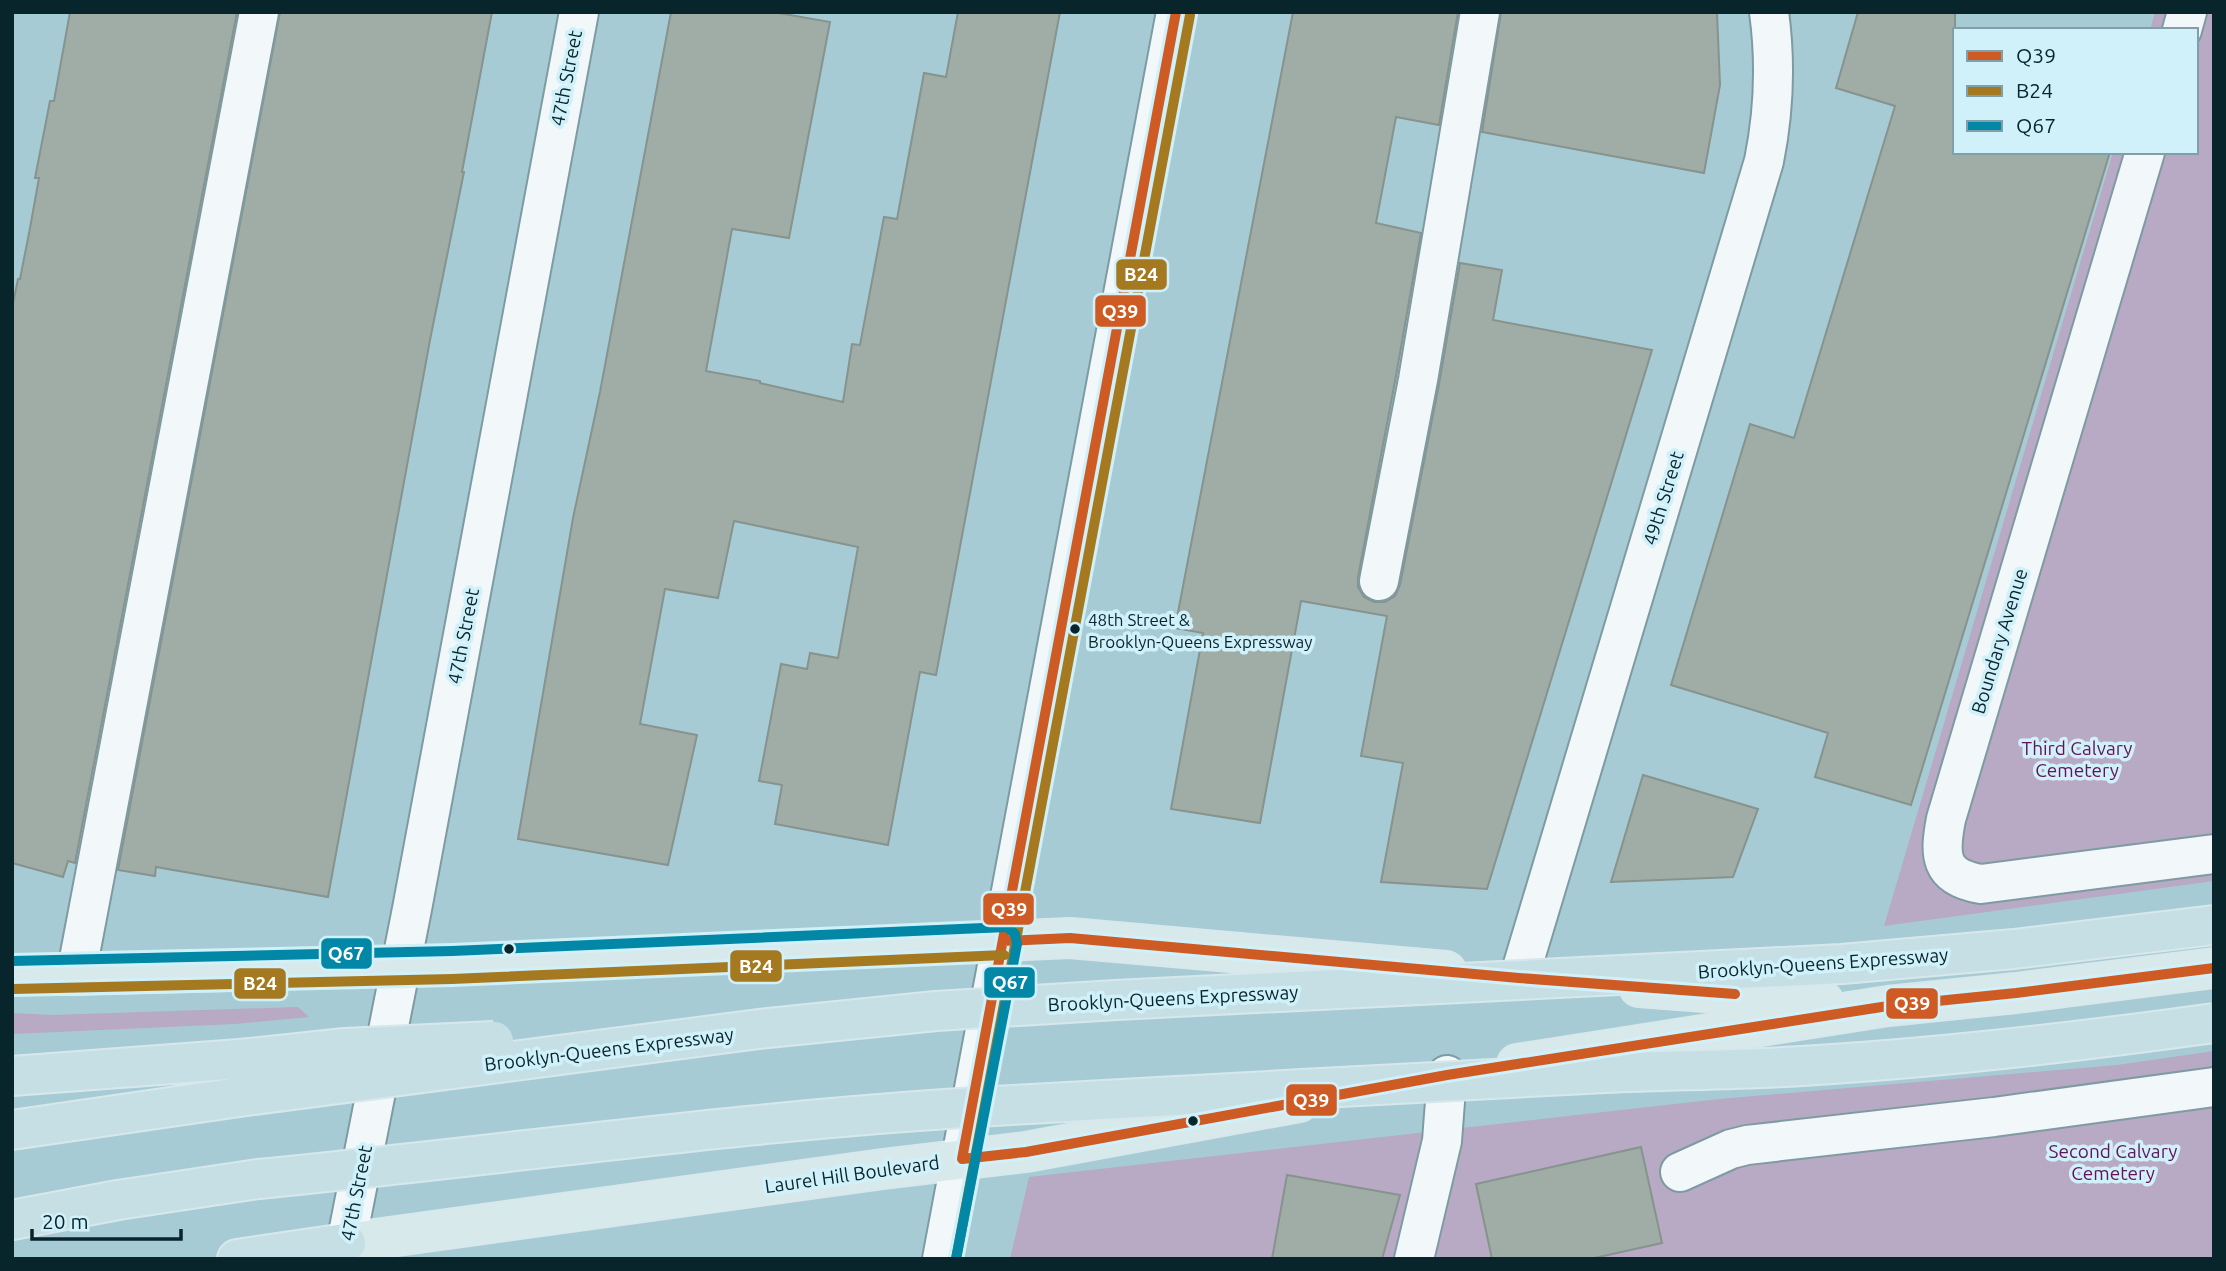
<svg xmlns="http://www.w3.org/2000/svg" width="2226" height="1271" font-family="Ubuntu,sans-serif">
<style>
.green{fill:#b8a9c4}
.building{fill:#9fada6;stroke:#86938e;stroke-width:2}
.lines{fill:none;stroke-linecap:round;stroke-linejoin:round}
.minor-casing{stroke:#7e9ba2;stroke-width:42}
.major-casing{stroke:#d7e8ec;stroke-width:42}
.highway-casing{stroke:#d7e8ec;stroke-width:42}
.minor{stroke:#f2f7f9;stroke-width:38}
.major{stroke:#d8e9ec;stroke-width:38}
.highway{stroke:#c6dfe4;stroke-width:38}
.highway-bridge-casing{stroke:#d7e8ec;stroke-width:42;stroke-linecap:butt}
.highway-bridge{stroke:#c6dfe4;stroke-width:38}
.bus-1-casing{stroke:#d1f1fa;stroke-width:16}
.bus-2-casing{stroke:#d1f1fa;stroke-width:16}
.bus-3-casing{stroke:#d1f1fa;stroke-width:16}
.bus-1{stroke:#cf5b24;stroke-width:10}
.bus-2{stroke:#a57920;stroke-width:10}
.bus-3{stroke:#0288a6;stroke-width:10}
.bus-dot{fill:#08252c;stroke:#d1f1fa;stroke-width:2.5}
.labels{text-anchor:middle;stroke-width:7;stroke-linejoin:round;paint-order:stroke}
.bus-label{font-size:17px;fill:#08252c;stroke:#d1f1fa;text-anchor:start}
.street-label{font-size:19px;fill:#08252c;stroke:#d1f1fa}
.park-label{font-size:19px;fill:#651258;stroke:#d1f1fa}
.line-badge{stroke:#d1f1fa;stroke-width:2.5}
.badge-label{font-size:19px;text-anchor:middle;font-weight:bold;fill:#fff}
</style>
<rect width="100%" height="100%" fill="#a7cbd4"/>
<path class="green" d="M2155 12H2214V881L1884 926 2113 152H2196V30H2150Z
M298 1007 309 1017 235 1024 12 1034V1013L52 1015Z
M2214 1051V1259H1010L1029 1177 1719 1099 2117 1065Z"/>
<path class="building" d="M70 12H237L75 863 68 861 63 877 12 863V308L18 279H20L30 228 39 178H35L50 101H54Z
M280 12H492L462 172H464L430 340 328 897 156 867 155 876 118 870Z
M671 12H773L830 22 789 238 732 229 706 371 760 381V383L843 402 852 344 860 345 884 217 897 219 924 73 946 77 958 12H1060L936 675 920 672 888 845 775 824 782 785 759 781 781 664 807 669 810 653 838 658 858 547 734 521 718 598 665 589 652 659 640 724 697 735 668 865 518 839 573 518 600 392Z
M1293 12H1458L1439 125 1396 117 1376 223 1421 233 1396 376 1358 577V587L1364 597 1374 602H1385L1395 596 1400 585 1439 384 1460 263 1502 270 1493 320 1652 350 1487 889 1381 882 1403 763 1361 756 1387 616 1301 601 1260 823 1171 809 1203 633 1175 628Z
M1501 12H1717L1720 85 1704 173 1482 132Z
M1858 12H1955V152H2110L1911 805 1815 777 1828 733 1671 685 1750 424 1794 438 1895 106 1836 88Z
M1643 775 1758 809 1733 877 1611 882Z
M1641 1147 1662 1243 1590 1259H1492L1476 1184Z
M1287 1175 1400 1195 1382 1259H1272Z"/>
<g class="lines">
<g class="minor-casing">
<path id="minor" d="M2182 30 2187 12
M2145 152 1946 819C1939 855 1939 877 1981 884L2214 854
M1379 581 1418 380 1480 12
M76 975 259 12
M1519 978 1764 161C1774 111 1776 63 1769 12
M1680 1172 1731 1149 1747 1145 1994 1117 2214 1087
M343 1259 412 909 579 12
M942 1259 1176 12
M1414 1259 1442 1141 1447 1075"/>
</g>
<g class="major-casing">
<path id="major" d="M12 975H76L452 965 1070 938 1446 971
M1639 987 1823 1001
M1517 1064 1888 1006 2016 993 2214 968
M346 1243 883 1169 1026 1152 1299 1102"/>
</g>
<g class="highway-casing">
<path id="highway" d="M12 1076 240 1059
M12 1130 246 1096
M12 1220 118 1200 258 1179
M237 1259 346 1243"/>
</g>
<use href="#minor" class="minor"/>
<use href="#major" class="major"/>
<use href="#highway" class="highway"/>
<g class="highway-bridge-casing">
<path id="highway-bridge" d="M240 1059 345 1048 494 1041
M246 1096 759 1029 936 1011 1116 1000 1842 964 2014 949 2214 925
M258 1179C504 1155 748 1120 994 1106 1198 1094 1401 1084 1605 1073 1670 1070 1736 1070 1802 1066 1939 1058 2077 1042 2214 1023"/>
</g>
<use href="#highway-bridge" class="highway-bridge"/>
<g class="bus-1-casing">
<path id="bus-1" d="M1176 12 962 1159 1026 1152 1447 1075 1888 1006 2016 993 2214 968
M1003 941 1070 938 1519 978 1735 994"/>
</g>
<g class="bus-2-casing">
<path id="bus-2" d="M12 989 452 979 1004 955
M956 1259 1190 15"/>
</g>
<g class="bus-3-casing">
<path id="bus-3" d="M12 961 452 951 1007 927 1015 934 1017 944 956 1259"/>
</g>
<use href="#bus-1" class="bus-1"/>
<use href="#bus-2" class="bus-2"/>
<use href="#bus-3" class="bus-3"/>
</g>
<g class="bus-dot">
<circle cx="1075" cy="629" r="6"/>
<circle cx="509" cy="949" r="6"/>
<circle cx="1193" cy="1121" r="6"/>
</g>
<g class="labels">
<g class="bus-label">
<text x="1088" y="626">48th Street &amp;<tspan x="1088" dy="22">Brooklyn-Queens Expressway</tspan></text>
</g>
<g class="street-label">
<text transform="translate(566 78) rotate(-79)" y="7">47th Street</text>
<text transform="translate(1663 498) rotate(-73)" y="7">49th Street</text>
<text transform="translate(463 636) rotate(-79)" y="7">47th Street</text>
<text transform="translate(1999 641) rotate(-73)" y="7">Boundary Avenue</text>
<text transform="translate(1823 963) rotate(-4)" y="7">Brooklyn-Queens Expressway</text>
<text transform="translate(1173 998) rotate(-3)" y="7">Brooklyn-Queens Expressway</text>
<text transform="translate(609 1049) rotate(-7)" y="7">Brooklyn-Queens Expressway</text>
<text transform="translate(852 1174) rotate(-8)" y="7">Laurel Hill Boulevard</text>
<text transform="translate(356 1193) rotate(-79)" y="7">47th Street</text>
</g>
<g class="park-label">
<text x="2077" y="755">Third Calvary<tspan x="2077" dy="22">Cemetery</tspan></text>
<text x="2113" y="1158">Second Calvary<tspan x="2113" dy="22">Cemetery</tspan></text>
</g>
</g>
<g class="line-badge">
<rect x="1115" y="258" width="53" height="33" rx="7" fill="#a57920"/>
<rect x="1094" y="294" width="53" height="34" rx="7" fill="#cf5b24"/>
<rect x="982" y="892" width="53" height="34" rx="7" fill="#cf5b24"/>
<rect x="320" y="937" width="53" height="33" rx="7" fill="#0288a6"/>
<rect x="729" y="949" width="54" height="34" rx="7" fill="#a57920"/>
<rect x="983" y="966" width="53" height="33" rx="7" fill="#0288a6"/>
<rect x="233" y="967" width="54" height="33" rx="7" fill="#a57920"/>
<rect x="1885" y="987" width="54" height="33" rx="7" fill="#cf5b24"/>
<rect x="1285" y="1083" width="53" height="34" rx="7" fill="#cf5b24"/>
</g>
<g class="badge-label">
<text x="1141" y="281">B24</text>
<text x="1120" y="318">Q39</text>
<text x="1009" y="916">Q39</text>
<text x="346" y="960">Q67</text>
<text x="756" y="973">B24</text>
<text x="1010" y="989">Q67</text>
<text x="260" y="990">B24</text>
<text x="1912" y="1010">Q39</text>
<text x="1311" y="1107">Q39</text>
</g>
<rect width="2226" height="1271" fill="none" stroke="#08252c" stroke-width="28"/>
<rect x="1953" y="28" width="245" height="126" fill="#d1f1fa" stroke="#819fa8" stroke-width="2"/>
<rect x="1967" y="51" width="35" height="10" fill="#cf5b24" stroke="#819fa8" stroke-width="2"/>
<text x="2016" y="63" font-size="21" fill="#08252c">Q39</text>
<rect x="1967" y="86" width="35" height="10" fill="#a57920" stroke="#819fa8" stroke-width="2"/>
<text x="2016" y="98" font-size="21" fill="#08252c">B24</text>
<rect x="1967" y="121" width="35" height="10" fill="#0288a6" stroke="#819fa8" stroke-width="2"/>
<text x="2016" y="133" font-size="21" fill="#08252c">Q67</text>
<path d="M32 1229v10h149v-10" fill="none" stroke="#08252c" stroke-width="3.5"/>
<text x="42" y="1229" font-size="21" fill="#08252c" stroke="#d1f1fa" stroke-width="5" paint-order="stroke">20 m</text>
</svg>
